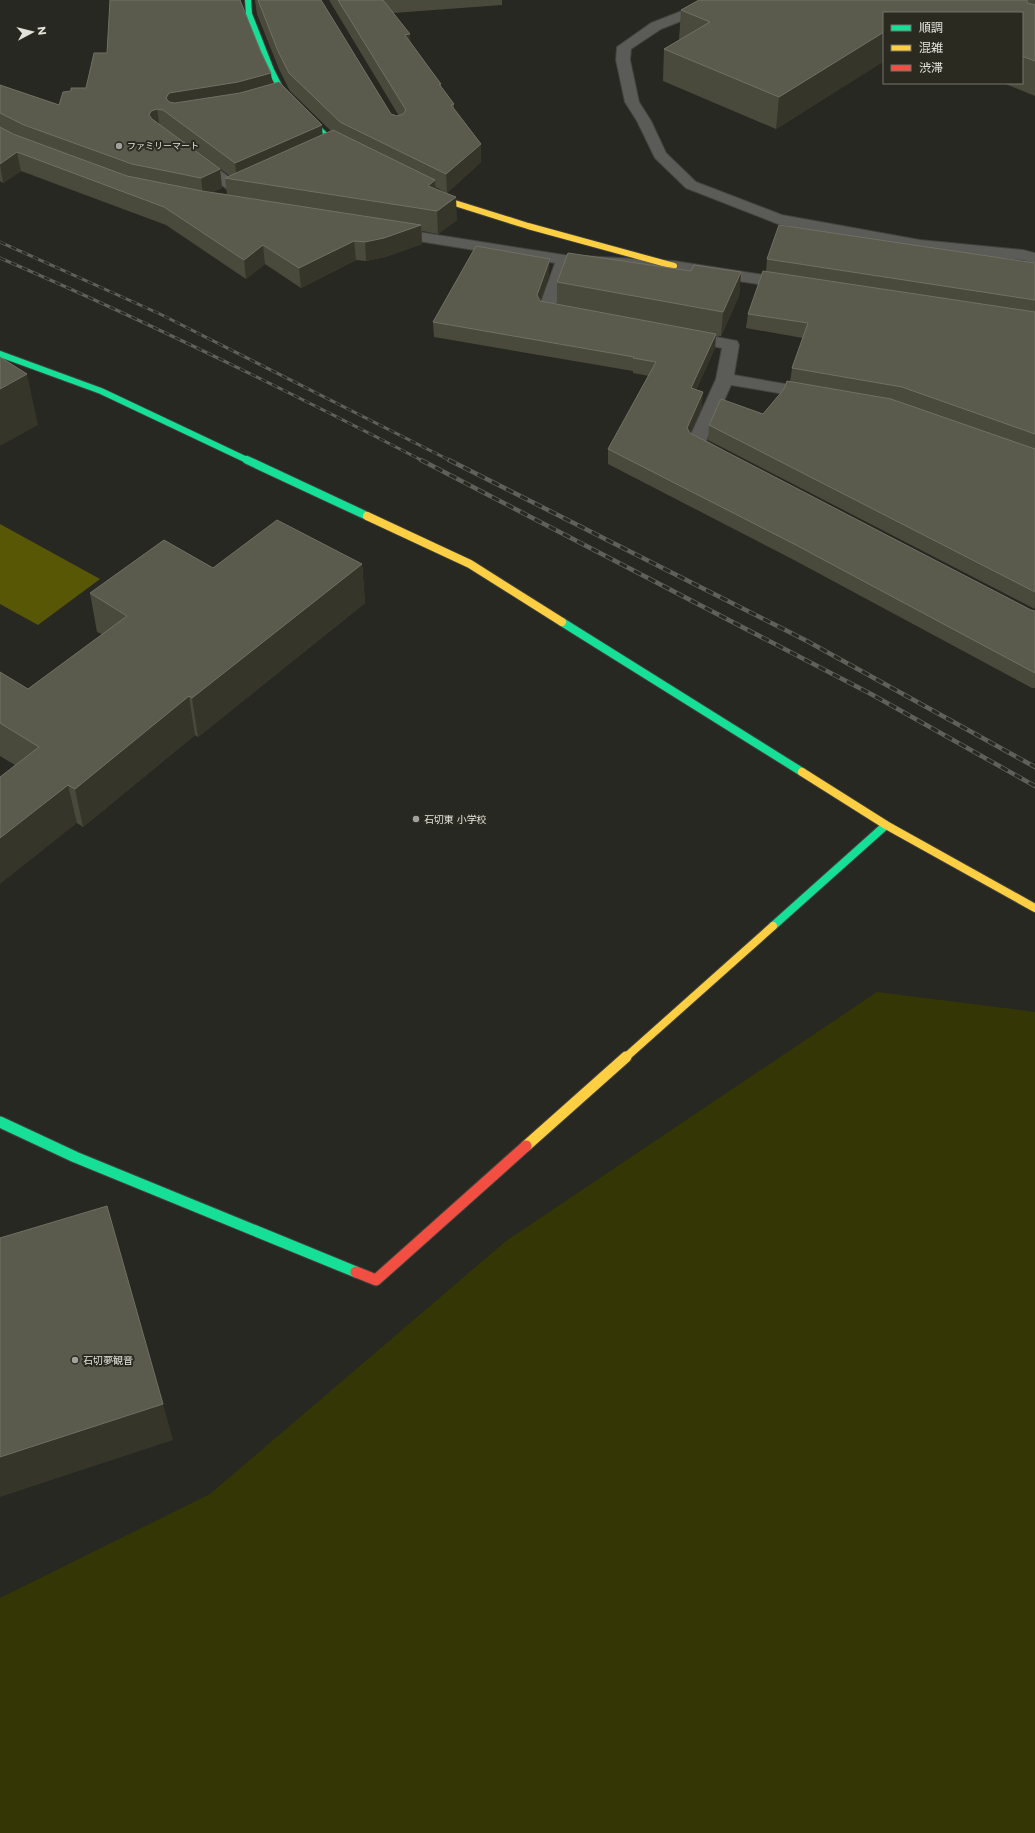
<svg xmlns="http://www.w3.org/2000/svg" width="1035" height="1833" font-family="Montserrat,'Noto Sans JP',sans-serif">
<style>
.green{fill:#353605}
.water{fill:#575706}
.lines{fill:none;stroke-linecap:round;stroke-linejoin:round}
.lane-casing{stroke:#42433e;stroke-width:2}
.street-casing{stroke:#42433e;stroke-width:2}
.fast-far2-casing{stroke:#42433e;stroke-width:8}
.fast-far1-casing{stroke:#42433e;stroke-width:10}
.fast-casing{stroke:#42433e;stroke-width:13}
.slow-far2-casing{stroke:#42433e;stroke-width:8}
.slow-far1-casing{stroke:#42433e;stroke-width:10}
.slow-casing{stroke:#42433e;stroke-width:13}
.jam-casing{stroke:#42433e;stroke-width:13}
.lane{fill:#5b5b57;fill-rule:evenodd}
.street{fill:#5b5b57;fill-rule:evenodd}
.fast-far2{stroke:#16e098;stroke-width:6}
.fast-far1{stroke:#16e098;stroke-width:8}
.fast{stroke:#16e098;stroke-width:11}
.slow-far2{stroke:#ffcf43;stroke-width:6}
.slow-far1{stroke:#ffcf43;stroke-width:8}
.slow{stroke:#ffcf43;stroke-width:11}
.jam{stroke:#f24e42;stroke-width:11}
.rail-far1-casing{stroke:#5f605c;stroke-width:3}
.rail-casing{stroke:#5f605c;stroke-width:4.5}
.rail-far1{stroke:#2a2a20;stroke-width:2;stroke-dasharray:6;stroke-linecap:butt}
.rail{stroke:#2a2a20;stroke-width:3;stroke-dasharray:8;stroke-linecap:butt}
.wall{fill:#4a4a3c;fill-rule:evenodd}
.shaded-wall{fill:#35352a}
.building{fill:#5a5a4d;stroke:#707064}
.poi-dot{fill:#a2a29c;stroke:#2a2a20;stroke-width:1.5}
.labels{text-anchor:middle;stroke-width:4;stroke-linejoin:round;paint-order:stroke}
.far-poi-label{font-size:9px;fill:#e3e3dd;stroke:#2a2a20;text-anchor:start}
.poi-label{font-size:10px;fill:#e3e3dd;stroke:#2a2a20;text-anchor:start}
</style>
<rect width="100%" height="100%" fill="#282822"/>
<path class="green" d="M877 992 1035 1012V1833H0V1598L210 1494 506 1241Z"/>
<path class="water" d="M0 524 100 579 38 625 0 604Z"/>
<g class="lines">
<g class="lane-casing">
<path id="lane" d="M710 0H729L727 3 661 29 631 49 630 60 639 102 651 121 666 153 696 182 782 215 920 240 1023 250 1035 253V263L1023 260 920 250 778 224 686 188 655 158 637 121 625 102 616 60 617 47 651 23Z"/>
</g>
<g class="street-casing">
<path id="street" d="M197 155 202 157 241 186 244 189 241 192 236 194 231 192 192 163 189 160 192 157Z
M393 228 564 255 674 261 789 279 795 281 797 284 795 287 789 289 674 271 570 265 555 307 574 310 576 314 574 318 568 319 540 314 538 310 555 263 387 236 385 233 387 230Z
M686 331 737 341 739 345 734 375 814 389 820 390 823 394 820 398 814 399 731 385 706 441 722 450 725 454 722 458C711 461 694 453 687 443L716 379 722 348 680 340 678 336 680 332Z"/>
</g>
<g class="fast-far2-casing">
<path id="fast-far2" d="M248 0 249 14 271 70 283 94 335 145 348 152
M0 354 101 391 249 461"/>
</g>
<g class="fast-far1-casing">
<path id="fast-far1" d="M247 460 367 516
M562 622 802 772
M773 926 886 825"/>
</g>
<g class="fast-casing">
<path id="fast" d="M0 1122 75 1157 356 1272"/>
</g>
<g class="slow-far2-casing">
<path id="slow-far2" d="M428 192 445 200 528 226 674 266"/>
</g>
<g class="slow-far1-casing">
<path id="slow-far1" d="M367 516 470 564 562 622
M802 772 886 825 1035 908
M625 1058 773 926"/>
</g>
<g class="slow-casing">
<path id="slow" d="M526 1146 626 1057"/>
</g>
<g class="jam-casing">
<path id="jam" d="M356 1272 376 1280 526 1146"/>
</g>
<use href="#lane" class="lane"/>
<use href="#street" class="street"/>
<use href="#fast-far2" class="fast-far2"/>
<use href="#fast-far1" class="fast-far1"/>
<use href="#fast" class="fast"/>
<use href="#slow-far2" class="slow-far2"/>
<use href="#slow-far1" class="slow-far1"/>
<use href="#slow" class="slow"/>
<use href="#jam" class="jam"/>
<g class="rail-far1-casing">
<path id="rail-far1" d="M0 242 160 314 451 461
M0 258C144 320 284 389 423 461"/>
</g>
<g class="rail-casing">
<path id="rail" d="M421 460 871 694 1035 786
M449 460 807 641 1035 767"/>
</g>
<use href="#rail-far1" class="rail-far1"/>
<use href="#rail" class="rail"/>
</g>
<path class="wall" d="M255 0H321L391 114 397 116H399L329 0H502V5L393 13 411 43 441 84V86L454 104V108L481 144V162L447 193 435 187V189L457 220 438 234 422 231V244L385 257 366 261 356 260 301 288 265 264 246 279 166 225 21 171 3 183 0 181V85L59 105 71 91 86 88 107 53 272 84 323 134 331 131 290 91 279 69 257 14ZM165 129 230 176 225 178 227 194 212 192 222 188 220 169Z
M699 0H1035V96L1003 83H1022V13H884V61L776 129 663 81 664 49 679 40 681 10Z
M767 259 1035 263V609L708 440 709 425 763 414 790 382 792 368 803 338 746 328 748 314 766 272Z
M691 271 741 272 739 296 721 336H716L715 348 696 390 702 407 690 433 1031 610 1035 611V688H1032L794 560 608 464V449L649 376 633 373V371L434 337 433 322 549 274 540 301 557 304V282Z
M362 564 365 603 198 737 195 735 83 827 77 823 15 765 0 756V672L28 689 102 634 97 632 90 593 213 568Z"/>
<path class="shaded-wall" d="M884 32V61L776 129 779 97Z
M410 34 411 52 405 35Z
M271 73 273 91 170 115 166 98 169 93Z
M157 109 160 128 154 129 149 115 151 111Z
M322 125 323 143 237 180 235 163Z
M481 144V162L447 193 446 174Z
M17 152 21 171 3 183 0 164Z
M220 169 222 188 203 196 201 178Z
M435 180 436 203 428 186Z
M456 197 457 220 438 234 437 211Z
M421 225 422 244 385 257 366 261 365 242Z
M354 241 356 260 301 288 299 268Z
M263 245 265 264 246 279 244 260Z
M550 259 549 274 537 309V295Z
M741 272 739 296 721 336 723 312Z
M716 334 715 348 690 403 691 388Z
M27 374 38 425 0 446V389Z
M703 392 702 407 686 442 687 428Z
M362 564 365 603 198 737 192 698Z
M189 696 195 735 83 827 75 789Z
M68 785 77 823 0 884V838Z
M163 1404 173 1440 0 1497V1457Z"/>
<path class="building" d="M110 0H240L261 52 271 73 238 82 169 93 166 98 169 102 175 103 240 93 279 82 322 125 235 163 163 110 157 109 151 111 149 115 152 119 220 169 201 178 132 164 24 125 0 113V85L59 105 63 92 71 91V88H86L94 53H107Z
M258 0H321L391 114 397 116 403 114 406 110 338 0H383L410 34 405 35 441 84H439L454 104 451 105 481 144 446 174 340 122 289 73 278 51Z
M699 0H1027V3L1035 5V61L1022 56V13H884V32L779 97 664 49 710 22 681 10Z
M0 127 13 134 127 176 202 191 421 225 384 238 365 242 354 241 299 268 263 245 244 260 164 207 17 152 0 164Z
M333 130 435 180 428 186 456 197 437 211 225 178Z
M779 225 1035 263V300L767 259Z
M476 246 550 259 537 295 540 301 716 334 691 388 703 392 687 428 690 433 1031 610 1035 611V673L796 545 608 449 656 362 633 358 634 357 433 322Z
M568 253 691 271 694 265 741 272 723 312 557 282Z
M763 271 1035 312V434L902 387 792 368 808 323 748 314Z
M0 357 27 374 0 389Z
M787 381 891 399 1035 449V592L709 425 721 399 763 414 784 389Z
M277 520 362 564 192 698 189 696 75 789 68 785 0 838V777L39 747 0 723V672L28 689 127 616 90 593 164 540 213 568Z
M107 1206 163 1404 0 1457V1238Z"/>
<g class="poi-dot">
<circle cx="119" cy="146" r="4"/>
<circle cx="416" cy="819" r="4"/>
<circle cx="75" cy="1360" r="4"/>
</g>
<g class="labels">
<g class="far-poi-label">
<text x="127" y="149">ファミリーマート</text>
</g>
<g class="poi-label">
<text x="424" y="823">石切東 小学校</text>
<text x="83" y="1364">石切夢観音</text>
</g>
</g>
<rect x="883" y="12" width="140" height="72" fill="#2a2a20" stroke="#74746c"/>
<rect x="891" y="25" width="20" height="6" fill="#16e098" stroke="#74746c"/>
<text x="919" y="32" font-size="12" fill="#e3e3dd">順調</text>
<rect x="891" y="45" width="20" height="6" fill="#ffcf43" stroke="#74746c"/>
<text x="919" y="52" font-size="12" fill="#e3e3dd">混雑</text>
<rect x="891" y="65" width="20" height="6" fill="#f24e42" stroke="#74746c"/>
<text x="919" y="72" font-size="12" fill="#e3e3dd">渋滞</text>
<g transform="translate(32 32) rotate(83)" stroke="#2a2a20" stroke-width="3" paint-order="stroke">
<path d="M0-3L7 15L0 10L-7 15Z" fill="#e3e3dd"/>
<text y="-6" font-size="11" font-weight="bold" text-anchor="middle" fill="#e3e3dd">N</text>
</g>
</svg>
